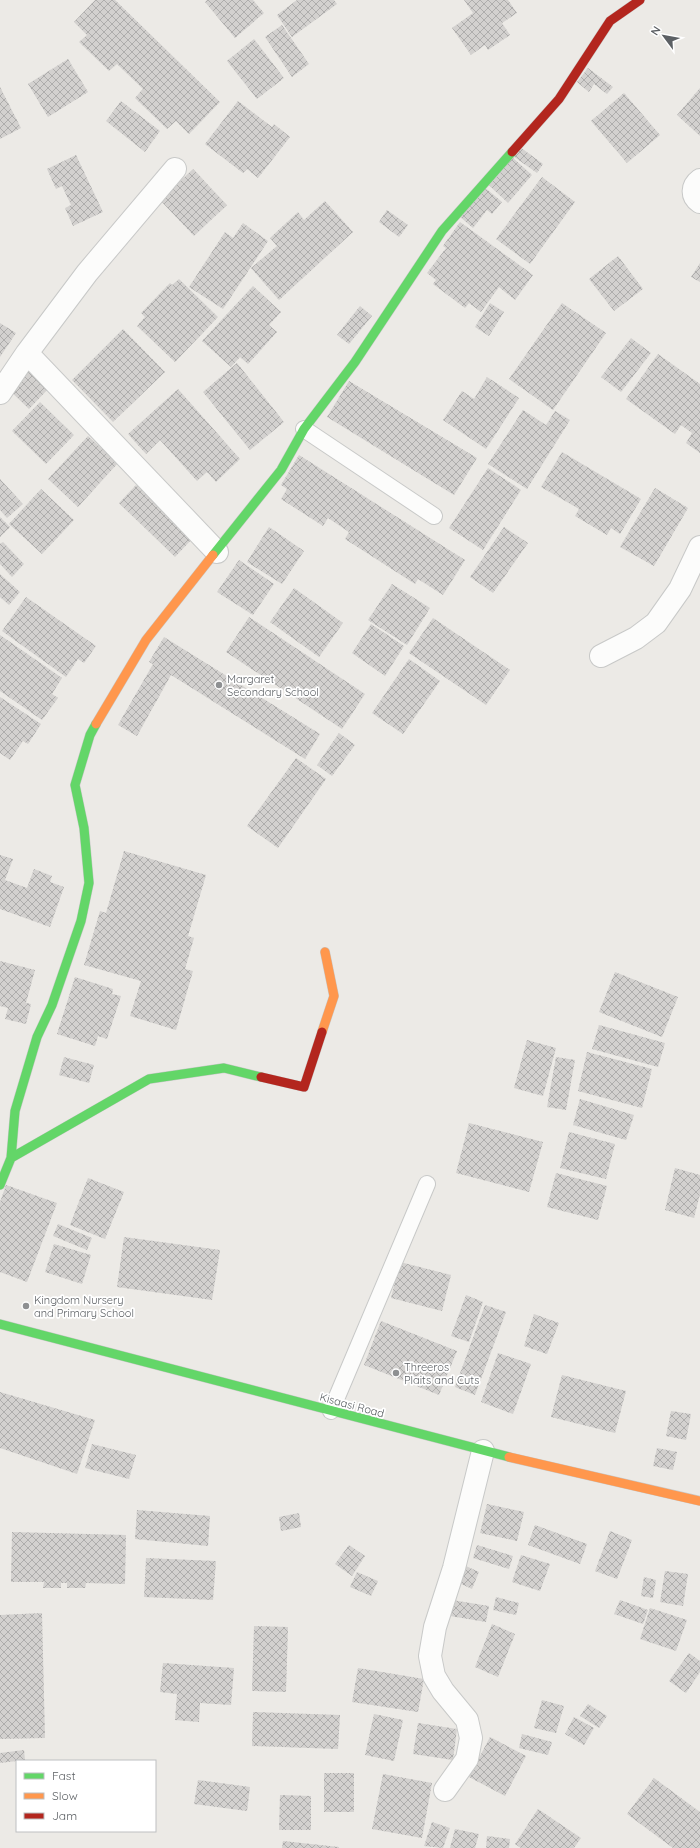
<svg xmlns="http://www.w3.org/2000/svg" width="700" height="1848" font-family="Quicksand,sans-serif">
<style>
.building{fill:url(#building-cross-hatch)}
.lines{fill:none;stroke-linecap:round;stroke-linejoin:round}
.lane-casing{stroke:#c8c9c8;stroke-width:18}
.street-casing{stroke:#c8c9c8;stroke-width:24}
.fast-casing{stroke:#c8c8c7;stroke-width:10}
.slow-casing{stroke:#c8c8c7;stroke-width:10}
.jam-casing{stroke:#c8c8c7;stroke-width:10}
.lane{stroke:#fcfcfb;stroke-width:16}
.street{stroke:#fcfcfb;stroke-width:22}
.fast{stroke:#63d668;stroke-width:9}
.slow{stroke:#ff974d;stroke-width:9}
.jam{stroke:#b3261e;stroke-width:9}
.poi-dot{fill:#8e9092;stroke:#fff;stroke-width:1.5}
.labels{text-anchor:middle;stroke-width:3.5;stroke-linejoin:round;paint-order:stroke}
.poi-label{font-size:11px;fill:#5c6064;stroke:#fff;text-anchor:start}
.street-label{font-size:11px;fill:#5c6064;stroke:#fff}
</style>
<defs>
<pattern id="building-cross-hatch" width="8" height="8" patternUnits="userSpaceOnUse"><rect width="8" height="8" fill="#d3d1cf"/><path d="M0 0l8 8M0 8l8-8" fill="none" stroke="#aeadac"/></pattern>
</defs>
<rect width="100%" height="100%" fill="#eceae6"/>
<path class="building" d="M95 0H115L220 102 189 134 176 121 167 129 135 98 143 89 117 64 109 71 79 42 87 35 74 22Z
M207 0H253L264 13 235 38 205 2Z
M297 0H334L337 4 292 37 277 15Z
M464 0H508L517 13 502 23 510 35 488 50 485 45 471 55 452 28 473 13Z
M282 25 309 64 292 77 265 37Z
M254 39 284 78 257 99 227 61Z
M68 59 88 92 48 117 28 84Z
M588 68 613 87 607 94 594 84 589 92 577 82Z
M0 87 21 128 0 139Z
M700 88V136L677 115Z
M624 93 660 135 627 163 591 121Z
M121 101 160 131 145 152 106 121Z
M238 101 272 127 274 124 290 137 258 178 247 169 243 173 205 144Z
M520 147 543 164 537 173 513 156Z
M76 155 103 212 73 226 65 208 71 205 62 186 56 189 47 169Z
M513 158 532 175 508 203 489 185Z
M193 169 227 205 194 236 160 200Z
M542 177 575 202 530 264 496 239Z
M483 186 502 202 492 214 487 210 473 228 459 216Z
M325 201 353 232 279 300 251 268 277 246 270 238 298 212 304 220Z
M387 210 408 225 399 237 379 222Z
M460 222 533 275 515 300 499 287 481 312 469 303 465 308 433 284 436 280 427 273 446 248 443 246Z
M243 223 268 241 223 309 189 287 225 232 233 238Z
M618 256 643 289 614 311 589 279Z
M700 263V282L691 277Z
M179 279 218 317 175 362 137 326 145 317 141 313 170 283 172 285Z
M253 286 281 312 269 325 277 332 248 364 240 357 231 367 202 341Z
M490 303 504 312 489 336 475 327Z
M562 303 606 333 553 410 509 379Z
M360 306 372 316 349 344 337 335Z
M0 323 16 333 0 357Z
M123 329 165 372 113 422 72 380Z
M631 338 651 353 621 392 601 377Z
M658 354 700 384V453L686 443 692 433 681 425 675 434 626 399Z
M237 363 284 422 250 450 203 392Z
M27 365 50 387 29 409 6 387Z
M487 377 519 398 486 449 443 420 462 391 474 399Z
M349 381 477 458 454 495 327 417Z
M178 389 240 459 216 482 207 472 197 481 160 440 146 454 128 434Z
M40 402 74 435 46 464 12 431Z
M523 410 546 425 555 411 570 420 527 489 488 464Z
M88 436 118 463 78 507 48 479Z
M562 452 641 499 620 534 611 528 607 535 575 516 579 509 541 487Z
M299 455 465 560 443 595 418 579 415 584 345 539 349 532 328 518 323 526 281 499 287 489 281 485Z
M488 468 521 490 483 550 449 528Z
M0 479 23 504 7 518 0 510Z
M136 485 192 539 175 557 119 503Z
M655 488 688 508 654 566 620 547Z
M41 489 74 520 42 554 9 524Z
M0 517 10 527 0 537Z
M269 527 304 551 282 584 247 562Z
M504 527 528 543 493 593 470 577Z
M3 542 24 564 12 577 0 564V544Z
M239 560 274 584 253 615 217 592Z
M0 574 20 592 9 605 0 597Z
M392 584 430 608 407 645 368 620Z
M294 588 343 623 319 657 270 622Z
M26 597 96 646 84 663 78 659 66 677 2 631Z
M249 617 365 694 342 729 226 652Z
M433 618 510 670 486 705 409 653Z
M371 624 404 646 385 676 352 653Z
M0 635 62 678 52 694 58 698 42 720 0 691Z
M164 637 320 734 305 759 171 675 137 736 118 725 153 664 149 662Z
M409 659 440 681 403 734 372 713Z
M0 697 41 724 28 744 23 741 10 760 0 753Z
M339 733 355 745 332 776 317 765Z
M296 758 326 779 278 848 247 826Z
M124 851 206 875 188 936 194 938 185 969 193 971 176 1030 130 1016 141 981 84 965 100 911 106 913Z
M0 855 13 859 5 880 27 888 34 869 52 876 50 882 64 887 50 927 0 909Z
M0 961 35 970 26 1003 31 1004 26 1024 5 1019 8 1008 0 1006Z
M615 972 678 997 662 1037 599 1012Z
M75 977 113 989 112 994 121 996 107 1039 98 1036 95 1046 57 1034Z
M599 1025 665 1043 658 1067 592 1049Z
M527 1040 556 1048 543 1096 514 1088Z
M587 1052 652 1069 642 1108 578 1091Z
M64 1057 94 1065 89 1083 59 1075Z
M556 1057 575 1060 566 1110 547 1107Z
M580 1099 634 1115 626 1140 573 1125Z
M469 1123 543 1142 529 1192 456 1173Z
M569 1132 615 1144 606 1179 560 1168Z
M675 1168 700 1175V1194L694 1218 665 1210Z
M556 1173 607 1186 598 1220 547 1207Z
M88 1178 124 1192 105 1239 70 1225Z
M6 1185 57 1203 27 1282 0 1272V1202Z
M58 1224 92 1238 87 1250 53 1236Z
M124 1237 220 1250 212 1300 117 1287Z
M54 1244 91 1255 82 1284 45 1272Z
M400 1262 451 1275 442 1311 391 1298Z
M466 1295 483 1302 469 1342 451 1336Z
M485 1305 506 1312 475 1395 455 1387Z
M534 1314 559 1323 547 1354 524 1346Z
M381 1321 457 1351 439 1395 364 1365Z
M498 1353 531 1364 513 1414 481 1402Z
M562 1375 626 1391 615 1433 551 1417Z
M0 1392 95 1420 77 1474 0 1448Z
M671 1411 691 1414 686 1440 666 1436Z
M92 1444 136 1455 129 1479 85 1468Z
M657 1448 677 1452 673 1470 653 1466Z
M487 1504 524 1512 517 1541 480 1533Z
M137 1510 210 1516 208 1546 135 1539Z
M299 1513 301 1527 281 1531 279 1517Z
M535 1525 587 1544 580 1564 528 1545Z
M610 1531 632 1540 617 1579 595 1571Z
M12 1532 126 1535 125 1584 86 1583 85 1588H67V1583H61V1588H43L44 1582H11Z
M349 1545 365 1556 352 1576 335 1564Z
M477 1545 513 1556 509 1569 473 1558Z
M521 1555 550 1564 540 1591 512 1582Z
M146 1558 216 1561 213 1600 144 1597Z
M466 1566 479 1572 472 1589 459 1583Z
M665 1571 688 1574 683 1606 660 1602Z
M357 1572 378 1581 371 1596 350 1587Z
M644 1577 656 1580 653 1598 641 1596Z
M496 1597 519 1603 516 1615 493 1610Z
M452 1600 489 1606 486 1622 450 1616Z
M620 1600 648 1610 643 1624 614 1614Z
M650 1608 687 1620 676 1651 640 1639Z
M42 1613 45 1738 0 1739V1615Z
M492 1624 515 1634 498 1677 475 1667Z
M254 1626 288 1627 286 1692 252 1691Z
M689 1653 700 1661V1672L686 1693 669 1681Z
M163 1663 234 1668 231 1705 200 1703 199 1722 175 1720 177 1694 160 1692Z
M358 1668 424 1679 418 1712 352 1702Z
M542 1700 564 1706 556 1733 534 1728Z
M588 1704 607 1716 599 1728 580 1716Z
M253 1712 340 1715 338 1749 252 1746Z
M374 1714 403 1720 394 1761 365 1755Z
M574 1717 594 1728 584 1745 565 1734Z
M418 1723 457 1729 453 1760 413 1754Z
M522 1734 552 1742 548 1755 519 1748Z
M490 1737 526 1756 505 1796 469 1777Z
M24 1750 25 1760 0 1763V1753Z
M324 1773H354V1812H324Z
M383 1774 432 1783 422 1838 372 1829Z
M654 1778 700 1812V1848H673L627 1814Z
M198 1780 250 1787 247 1811 194 1804Z
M280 1795 311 1796V1830H279Z
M538 1809 581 1838 574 1848H521L515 1844Z
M432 1822 450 1828 443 1848 424 1846Z
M455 1829 479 1834 475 1848H450Z
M487 1836 510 1839 509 1848H486Z
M283 1841 339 1847V1848H282Z"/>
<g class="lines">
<g class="lane-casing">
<path id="lane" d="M304 429 434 516
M331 1411 427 1184"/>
</g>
<g class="street-casing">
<path id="street" d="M700 180C692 186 691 196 700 202
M27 353 217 552
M0 393 27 353 87 273 175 169
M601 656 636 638 656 623 680 589 700 547
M445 1790 467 1759 471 1738 467 1720 443 1691 434 1676 430 1656 435 1627 454 1568 483 1451"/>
</g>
<g class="fast-casing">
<path id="fast" d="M213 555 281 470 304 429 355 362 442 231 512 152
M11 1158 149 1079 224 1068 261 1077
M0 1185 11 1158 15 1111 37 1037 52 1005 81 921 89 883 84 828 75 785 90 735 96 724
M0 1324 509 1457"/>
</g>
<g class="slow-casing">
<path id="slow" d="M96 724 146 640 213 555
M322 1032 334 996 325 952
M509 1457 700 1501"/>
</g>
<g class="jam-casing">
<path id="jam" d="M512 152 559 99 610 21 640 0
M261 1077 304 1087 322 1032"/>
</g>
<use href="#lane" class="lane"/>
<use href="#street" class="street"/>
<use href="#fast" class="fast"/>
<use href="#slow" class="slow"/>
<use href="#jam" class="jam"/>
</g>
<g class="poi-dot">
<circle cx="219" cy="685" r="4"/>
<circle cx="26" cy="1306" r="4"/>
<circle cx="396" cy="1373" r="4"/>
</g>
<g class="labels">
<g class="poi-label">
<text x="227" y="683">Margaret<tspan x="227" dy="13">Secondary School</tspan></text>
<text x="34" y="1304">Kingdom Nursery<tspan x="34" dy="13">and Primary School</tspan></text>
<text x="404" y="1371">Threeros<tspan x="404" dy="13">Plaits and Cuts</tspan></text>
</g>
<g class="street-label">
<text transform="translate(352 1405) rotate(15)" y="4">Kisaasi Road</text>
</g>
</g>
<rect x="16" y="1760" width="140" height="72" fill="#ffffff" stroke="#bebfc1"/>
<rect x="24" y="1773" width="20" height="6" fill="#63d668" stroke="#bebfc1"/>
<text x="52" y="1780" font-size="12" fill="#5c6064">Fast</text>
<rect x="24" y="1793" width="20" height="6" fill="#ff974d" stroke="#bebfc1"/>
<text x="52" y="1800" font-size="12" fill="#5c6064">Slow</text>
<rect x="24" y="1813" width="20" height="6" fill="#b3261e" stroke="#bebfc1"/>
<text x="52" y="1820" font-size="12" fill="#5c6064">Jam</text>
<g transform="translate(664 36) rotate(302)" stroke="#ffffff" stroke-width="3" paint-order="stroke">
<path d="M0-3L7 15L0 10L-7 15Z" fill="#5c6064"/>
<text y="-6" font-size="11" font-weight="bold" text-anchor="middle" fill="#5c6064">N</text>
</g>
</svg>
